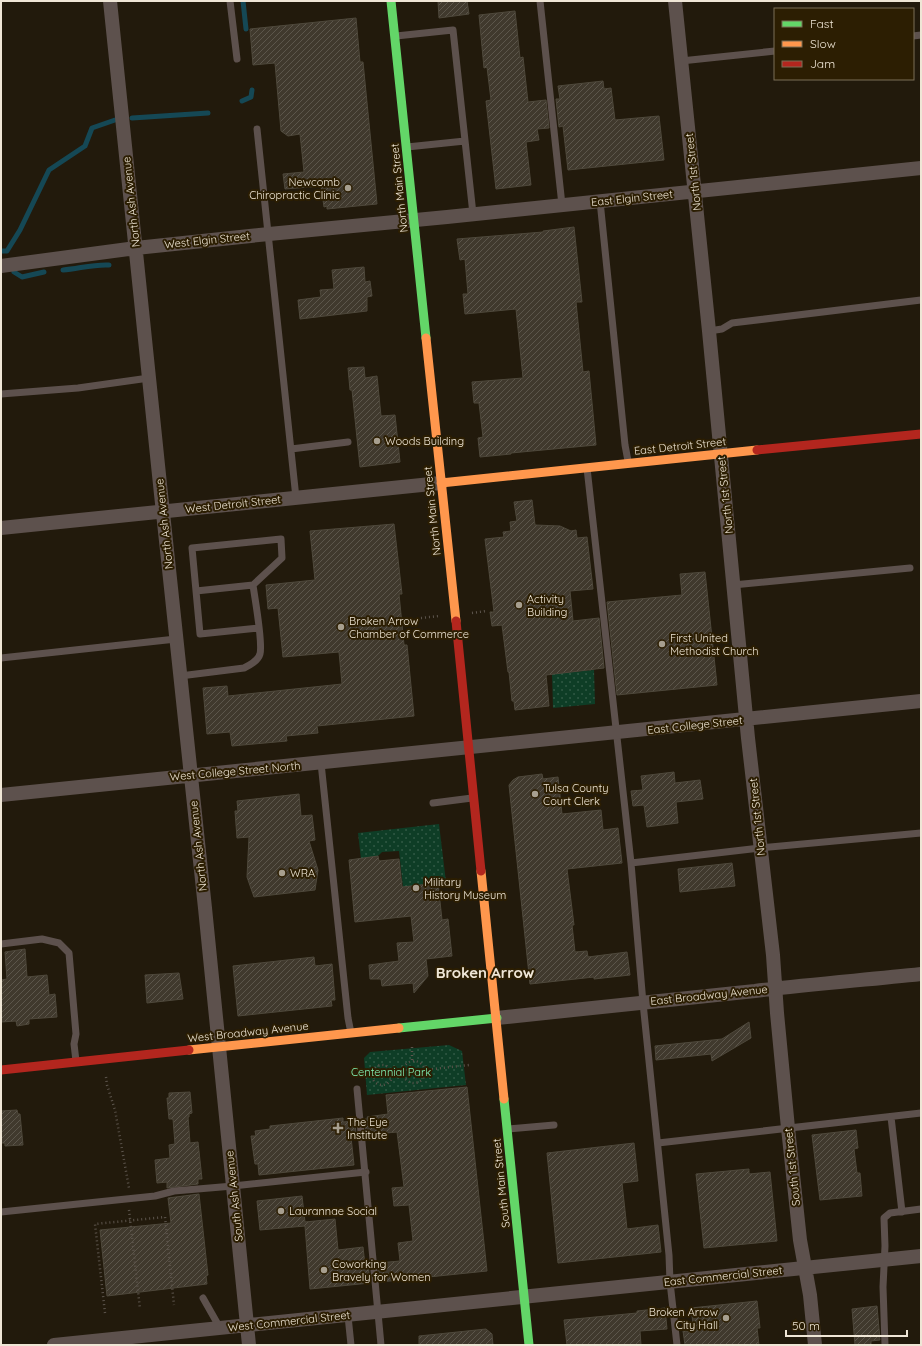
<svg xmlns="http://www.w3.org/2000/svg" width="922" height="1346" font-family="Quicksand,sans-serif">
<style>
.park{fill:url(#park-dots)}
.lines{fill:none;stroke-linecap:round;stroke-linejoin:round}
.stream{stroke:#154855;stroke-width:5}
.building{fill:url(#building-hatch);stroke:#4e483b}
.path{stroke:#5d554d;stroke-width:2.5;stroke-dasharray:1 3;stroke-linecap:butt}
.lane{stroke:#5d514d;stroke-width:7}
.street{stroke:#5d514d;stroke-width:14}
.fast{stroke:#63d668;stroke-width:9}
.slow{stroke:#ff974d;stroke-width:9}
.jam{stroke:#b3261e;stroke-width:9}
.poi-dot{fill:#a79f8f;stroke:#2c1e02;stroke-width:1.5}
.labels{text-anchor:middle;stroke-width:4;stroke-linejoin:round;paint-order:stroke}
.street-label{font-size:11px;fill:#efe6d6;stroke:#2c1e02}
.poi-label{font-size:11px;fill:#efe6d6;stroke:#2c1e02;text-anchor:start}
.park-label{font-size:11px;fill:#80f0b5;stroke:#2c1e02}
.district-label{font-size:15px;font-weight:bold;fill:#efe6d6;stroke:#2c1e02}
</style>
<defs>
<pattern id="park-dots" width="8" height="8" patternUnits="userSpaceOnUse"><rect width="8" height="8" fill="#0e3d26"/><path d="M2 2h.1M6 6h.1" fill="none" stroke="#315945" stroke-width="1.8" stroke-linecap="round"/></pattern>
<pattern id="building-hatch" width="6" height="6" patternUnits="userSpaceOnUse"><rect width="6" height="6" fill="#40392d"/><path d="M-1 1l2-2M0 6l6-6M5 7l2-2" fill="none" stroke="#5c564b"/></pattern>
</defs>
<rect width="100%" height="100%" fill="#221a0c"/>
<path class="park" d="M594 670 595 704 553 708 552 674Z
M439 824 446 882 403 887 399 851 382 852 378 856 361 859 358 833Z
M449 1045 462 1051 466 1085 367 1095 364 1058 370 1052Z"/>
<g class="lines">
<path class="stream" d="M243 1 246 29
M242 101 251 97 252 90
M132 118 208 113
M1 251H7L20 230 49 170 85 146 92 128 115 120
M63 270C78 269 93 264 109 265
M14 272 22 277 44 272"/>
</g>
<path class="building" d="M438 1H467L469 14 439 18Z
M515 11 520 58 523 57 528 102 546 100 549 128 537 129 539 140 526 142 531 185 496 189 486 101 491 100 487 67 484 68 479 15Z
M356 18 360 62H363L377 204 327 209V206L324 207 321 186 285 189 283 174 304 172 300 134 288 136 281 131 275 63 253 65 250 29Z
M603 81 604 89 611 88 615 120 659 116 664 160 568 170 563 126 559 127 556 99H560L558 86Z
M574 227 582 302H576L583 372 589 371 596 445 511 453V454L480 457 478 438 483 437 479 403H474L472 382 523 378 516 309 465 314 463 294H468L465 259 460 260 457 239 543 232V231Z
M364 267 365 282 370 281 372 296 367 297V311L300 319 298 300 321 297 320 290 334 289 332 270Z
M364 367 365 378 377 376 381 416 395 415 400 462 360 467 352 390H350L348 368Z
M532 500 535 525 560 526 571 531 576 530 577 538 587 537 593 589 570 591 573 621 599 618 604 668 546 675 549 706 515 710 514 701H512L509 672H508L502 625 492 626 490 612H494L485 539 504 537 503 532 511 531 510 522 517 521 514 502Z
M394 524 402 594H399L404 645H407L414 716 317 726 318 733 286 736 287 741 232 746 230 732 207 734 203 688 227 686 228 696 342 684 339 652 283 657 278 608 268 609 266 585 315 580 310 531Z
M705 572 717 685 617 695 607 602 682 595 680 574Z
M674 772 675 783 700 780 703 799 676 802 678 823 647 827 644 805 633 806 631 791 643 790 641 776Z
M542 774 543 779 558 777 562 814 601 810 603 830 618 828 622 863 567 869 574 925H572L575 952 587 951 588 957 627 952 630 975 594 979V977L530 984 509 785 513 780 518 777Z
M299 794 301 816 312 815 315 840 309 841 318 870 315 890 254 897 247 877 249 837 237 838 235 811H238L237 801Z
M378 856 379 861 399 859 402 887 438 883 442 920 448 919 452 956 426 959 428 976 414 993 413 983 382 986 381 979H370L369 965 399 961 397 943 414 942 411 916 355 922 349 860Z
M732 863 735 886 680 892 678 869Z
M25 949 27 977 47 975 49 995 55 994 57 1017 29 1019V1024L17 1026 16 1021 1 1022V980L7 979 5 952Z
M314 957 315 966 332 964 335 1000H331L332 1006 238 1016 233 966Z
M179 973 183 999 147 1003 145 975Z
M749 1022 751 1038 712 1061 711 1054 656 1060 655 1046 722 1039Z
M467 1087 487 1271 380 1282 378 1263 400 1261 398 1243 413 1241 409 1205 394 1206 392 1188 404 1187 397 1132 366 1135 365 1119H368L367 1117 388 1114 386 1095Z
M190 1092 192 1113 189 1114V1117H188L190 1143 198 1142 202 1179H198V1184L167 1188V1182L157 1183 155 1160 170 1158 169 1145 175 1144 173 1119H169L167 1098H169V1093Z
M17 1110 18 1114H20L23 1145 5 1146V1143H1V1111Z
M343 1118V1122L355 1121 356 1136 351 1137 354 1165 259 1175 258 1164H255L251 1136H256L255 1131 270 1129V1126Z
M856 1130 858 1148 854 1149 857 1173H860L862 1196 820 1200 812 1135Z
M634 1143 638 1181 622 1183 627 1229 658 1225 661 1252 558 1263 547 1153Z
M749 1169V1174L770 1172 777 1241 704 1248 696 1174Z
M199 1194 208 1275 206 1276 207 1284 107 1296 100 1230 171 1223 168 1198Z
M302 1196 305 1222 335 1219 338 1250 363 1247 365 1265 368 1264 370 1283 310 1289 305 1226 260 1230 257 1201Z
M757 1301 760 1328H757L759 1345H685L683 1331H694L691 1308Z
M877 1306 880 1340 871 1341V1345H855L852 1309Z
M665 1308 667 1329 640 1331 641 1345H567L564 1320 637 1313V1311Z
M486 1329 492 1334 493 1345H419V1336Z"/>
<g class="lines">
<path class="path" d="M472 613 486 611
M421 618 439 616
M412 1047V1061
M403 1072a11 11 0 1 1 22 0a11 11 0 1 1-22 0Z
M372 1075a10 10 0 1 1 20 0a10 10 0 1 1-20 0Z
M424 1070 469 1065
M392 1073 403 1072
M356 1076 372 1075
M106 1077 107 1085 115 1110 129 1188
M129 1210 140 1309
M105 1313 95 1224 165 1217 174 1305"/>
<path class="lane" d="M230 1 237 59
M540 1 562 205
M396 36 453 30 473 214
M913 36 921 35
M681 61 775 51
M257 129C271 252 282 375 296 498
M407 147 465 141
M600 201 625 445 628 461
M709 331 722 329 732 323 921 300
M1 394 78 388 149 378
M291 449 348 442
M587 468 631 863 643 1003 669 1255 670 1282 677 1345
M733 585 910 568
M196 591 253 585
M1 658 176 639
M180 676 244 668C250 665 258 661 260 654 263 642 255 600 253 585L282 558 281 539 192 548 200 634 259 628
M321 763 348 1018 351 1033
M433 803 472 798
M631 863 760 848 921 833
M1 944 42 939 59 943 69 953 76 1034 74 1044 76 1061
M357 1089 381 1345
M891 1117 902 1212
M508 1129 554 1125
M658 1143 921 1113
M1 1212 155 1196 174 1191 233 1186 366 1172
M203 1298 220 1328
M348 1316 351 1345
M885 1345 883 1287 885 1246 884 1218 890 1213 921 1209"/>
<path class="street" d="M110 1 161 494 205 908 249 1345
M675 1 709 331 748 738 773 955 777 1013 788 1128 800 1240 810 1295 815 1345
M1 266 136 248 269 234 447 217 921 168
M1 528 441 483
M1 795 921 701
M497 1018 755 991C810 984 866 980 921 974
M54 1345 921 1256"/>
<path class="fast" d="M391 1 426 338
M399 1028 497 1018
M504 1099 529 1345"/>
<path class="slow" d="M426 338 456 621
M441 483 757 450
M481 871 504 1099
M189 1050 399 1028"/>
<path class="jam" d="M757 450 921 434
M456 621 481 871
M1 1070 189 1050"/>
</g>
<g class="poi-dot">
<circle cx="348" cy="188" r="4"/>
<circle cx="377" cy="441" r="4"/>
<circle cx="519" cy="605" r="4"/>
<circle cx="341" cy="627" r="4"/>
<circle cx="662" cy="644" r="4"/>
<circle cx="535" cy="794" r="4"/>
<circle cx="282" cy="873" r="4"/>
<circle cx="416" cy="888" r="4"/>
<path d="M336 1122h4v4h4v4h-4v4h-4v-4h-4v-4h4z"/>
<circle cx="281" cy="1211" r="4"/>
<circle cx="324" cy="1270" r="4"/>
<circle cx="726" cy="1318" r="4"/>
</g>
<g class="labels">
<g class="street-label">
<text transform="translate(693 172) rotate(-96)" y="4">North 1st Street</text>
<text transform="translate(399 188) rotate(-96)" y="4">North Main Street</text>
<text transform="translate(632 198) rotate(-6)" y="4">East Elgin Street</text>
<text transform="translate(131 202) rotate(-96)" y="4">North Ash Avenue</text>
<text transform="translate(207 240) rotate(-6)" y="4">West Elgin Street</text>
<text transform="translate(680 446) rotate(-6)" y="4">East Detroit Street</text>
<text transform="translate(725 495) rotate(-96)" y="4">North 1st Street</text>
<text transform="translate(233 504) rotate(-6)" y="4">West Detroit Street</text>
<text transform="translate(432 511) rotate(-96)" y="4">North Main Street</text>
<text transform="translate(164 524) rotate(-96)" y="4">North Ash Avenue</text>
<text transform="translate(695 725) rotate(-6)" y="4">East College Street</text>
<text transform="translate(235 771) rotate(-5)" y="4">West College Street North</text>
<text transform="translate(757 817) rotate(-96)" y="4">North 1st Street</text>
<text transform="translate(198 846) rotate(-96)" y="4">North Ash Avenue</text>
<text transform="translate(709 995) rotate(-6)" y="4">East Broadway Avenue</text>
<text transform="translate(248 1032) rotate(-6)" y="4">West Broadway Avenue</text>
<text transform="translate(792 1167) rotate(-96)" y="4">South 1st Street</text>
<text transform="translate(501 1183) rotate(-96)" y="4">South Main Street</text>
<text transform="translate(234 1196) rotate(-96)" y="4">South Ash Avenue</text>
<text transform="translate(723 1276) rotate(-6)" y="4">East Commercial Street</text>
<text transform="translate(289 1321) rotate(-6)" y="4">West Commercial Street</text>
</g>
<g class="poi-label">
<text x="340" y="186" text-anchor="end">Newcomb<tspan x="340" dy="13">Chiropractic Clinic</tspan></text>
<text x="385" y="445">Woods Building</text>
<text x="527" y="603">Activity<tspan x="527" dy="13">Building</tspan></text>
<text x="349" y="625">Broken Arrow<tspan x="349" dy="13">Chamber of Commerce</tspan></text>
<text x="670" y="642">First United<tspan x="670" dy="13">Methodist Church</tspan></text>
<text x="543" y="792">Tulsa County<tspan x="543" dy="13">Court Clerk</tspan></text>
<text x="290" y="877">WRA</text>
<text x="424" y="886">Military<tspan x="424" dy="13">History Museum</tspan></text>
<text x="347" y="1126">The Eye<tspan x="347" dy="13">Institute</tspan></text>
<text x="289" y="1215">Laurannae Social</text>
<text x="332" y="1268">Coworking<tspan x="332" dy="13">Bravely for Women</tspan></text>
<text x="718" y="1316" text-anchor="end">Broken Arrow<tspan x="718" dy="13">City Hall</tspan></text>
</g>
<g class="park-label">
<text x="391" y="1076">Centennial Park</text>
</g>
<g class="district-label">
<text x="485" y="978">Broken Arrow</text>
</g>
</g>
<rect width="922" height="1346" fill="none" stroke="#efe6d6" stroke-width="4"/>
<rect x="774" y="8" width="140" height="72" fill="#2c1e02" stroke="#7a6e57"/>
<rect x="782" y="21" width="20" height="6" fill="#63d668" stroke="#7a6e57"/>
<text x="810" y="28" font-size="12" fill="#efe6d6">Fast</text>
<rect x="782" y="41" width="20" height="6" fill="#ff974d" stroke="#7a6e57"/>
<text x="810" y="48" font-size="12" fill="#efe6d6">Slow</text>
<rect x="782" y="61" width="20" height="6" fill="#b3261e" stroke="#7a6e57"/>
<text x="810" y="68" font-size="12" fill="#efe6d6">Jam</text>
<path d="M786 1330v6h121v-6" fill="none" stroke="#efe6d6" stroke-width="2"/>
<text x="792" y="1330" font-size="12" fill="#efe6d6" stroke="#2c1e02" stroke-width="3" paint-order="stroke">50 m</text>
</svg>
